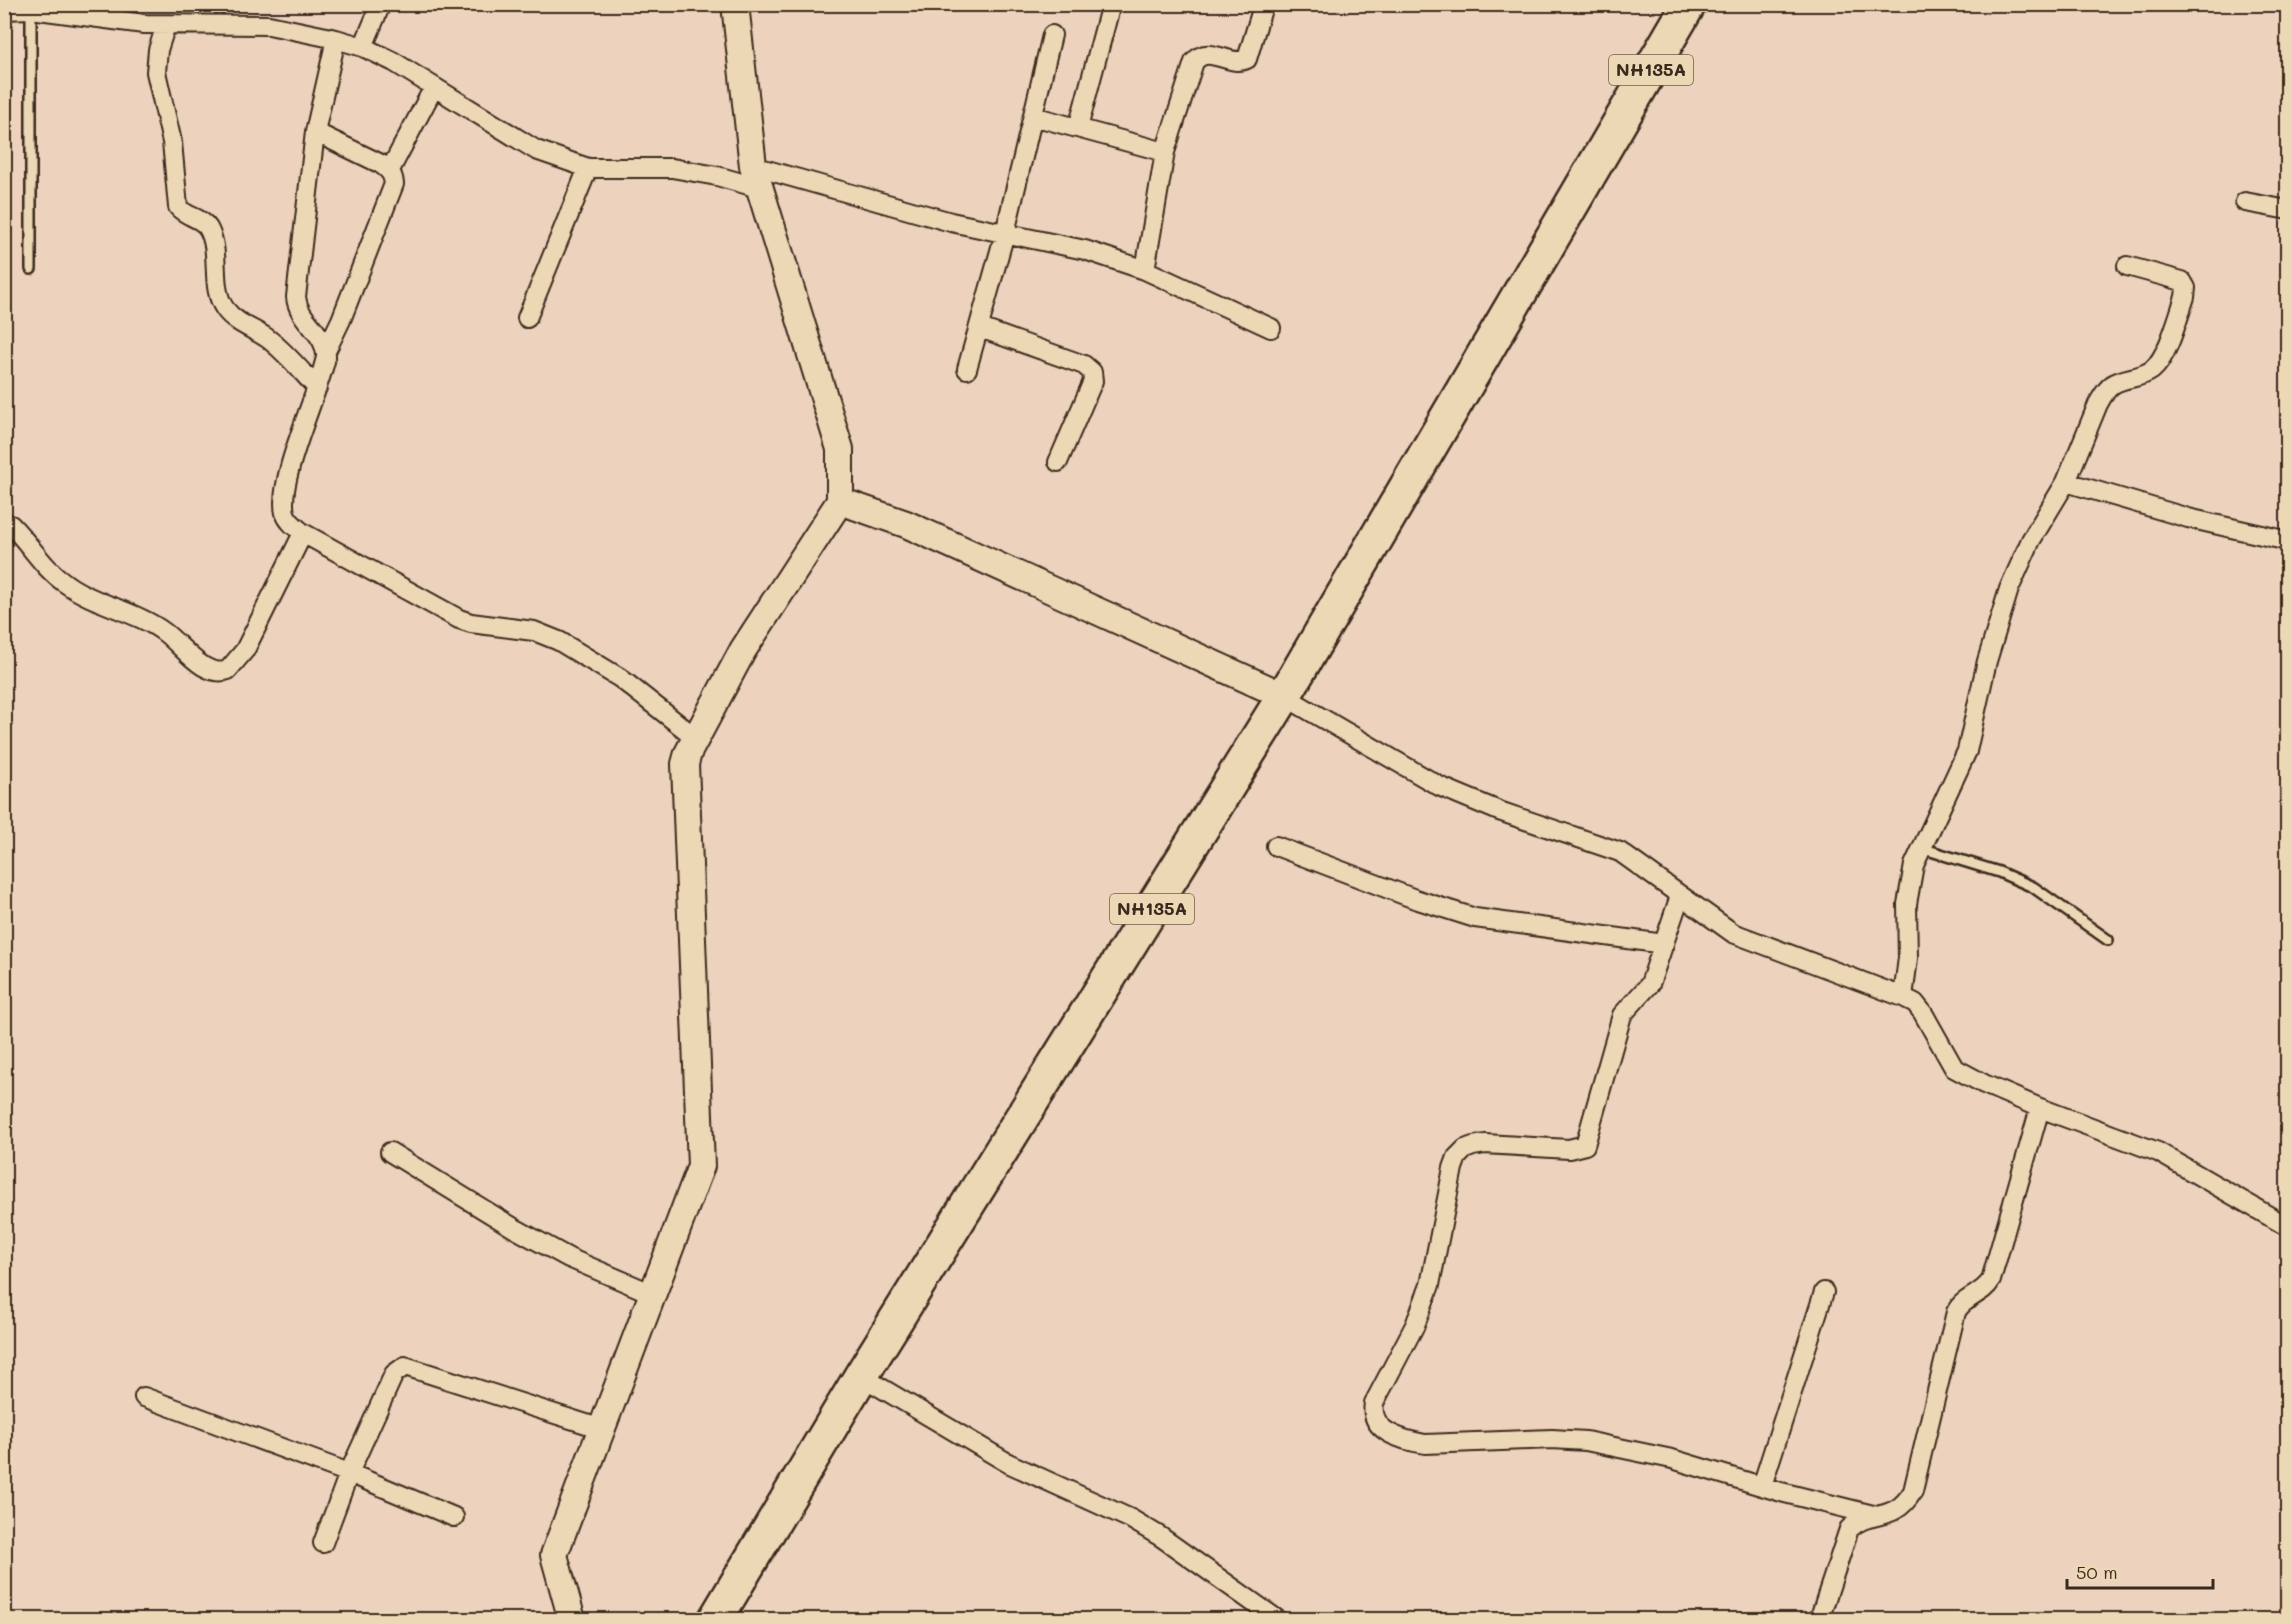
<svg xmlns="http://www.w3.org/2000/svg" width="2292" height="1624" font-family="Mali,sans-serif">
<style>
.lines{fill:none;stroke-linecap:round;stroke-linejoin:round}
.lane-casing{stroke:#3b2a1e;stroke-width:14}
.street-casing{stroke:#3b2a1e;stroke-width:22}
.secondary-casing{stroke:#3b2a1e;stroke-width:30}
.highway-casing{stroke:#3b2a1e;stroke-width:38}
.lane{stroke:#edd8b6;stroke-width:9}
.street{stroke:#edd8b6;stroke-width:18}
.secondary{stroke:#edd8b6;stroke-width:26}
.highway{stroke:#edd8b6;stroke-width:33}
.labels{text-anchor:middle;stroke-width:5;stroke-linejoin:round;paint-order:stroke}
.shield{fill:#edd8b6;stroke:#705e4c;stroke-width:1.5}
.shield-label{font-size:18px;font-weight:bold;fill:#3b2a1e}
</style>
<rect width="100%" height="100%" fill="#edd3be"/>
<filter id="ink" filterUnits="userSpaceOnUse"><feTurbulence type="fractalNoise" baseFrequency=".0167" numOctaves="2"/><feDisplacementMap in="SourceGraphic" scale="12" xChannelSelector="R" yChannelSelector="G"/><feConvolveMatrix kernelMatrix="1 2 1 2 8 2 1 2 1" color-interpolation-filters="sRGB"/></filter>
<g filter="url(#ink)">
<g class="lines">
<g class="lane-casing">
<path id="lane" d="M31 269V9
M1921 848 1999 872 2033 887 2108 940"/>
</g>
<g class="street-casing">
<path id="street" d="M4 10 31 9 144 24 269 25 336 39 363 47 394 62 536 150 588 168H672L717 176 759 188
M166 25 158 50 156 72 172 142 178 207C186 217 201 217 208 228 222 252 209 286 225 309 235 323 254 329 267 338 286 352 301 371 317 388
M336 39 315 132 296 297C298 321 327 333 326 357 318 395 277 479 285 513 288 522 296 527 303 533L459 619 471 623 534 631 559 641 620 678 696 738
M363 47 381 4
M1033 116 1165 152
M1078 128 1111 4
M315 132 381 164C389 170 393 173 394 184L341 320 326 351
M753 166 951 222 1085 250 1145 270 1271 328
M390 170 434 87
M2245 202 2288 210
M1145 270 1165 152 1194 62C1209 43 1229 68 1247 59L1263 6
M527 318 588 168
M980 328 1084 365 1092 372 1093 381 1058 462
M967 369 1005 233 1052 35
M2066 482 2188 518 2288 541
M4 523 11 525C30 544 43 568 65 583 95 605 134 610 164 632 182 645 204 679 228 670L245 650 303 533
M1284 696 1439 786 1499 811 1620 852 1733 933 1903 997 1915 1003 1923 1013 1954 1068 1984 1084 2040 1108 2158 1152 2288 1227
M1276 846 1415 899 1475 918 1664 944
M1680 896 1650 984 1622 1015 1585 1145 1569 1149 1485 1144 1473 1146 1465 1149 1457 1157 1453 1168 1430 1285 1415 1325 1374 1403C1369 1432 1402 1440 1425 1444L1552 1439 1586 1441 1672 1459 1781 1492 1877 1516
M1903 997 1908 958 1907 904 1914 865 1967 751 1987 661 2009 589 2031 540 2066 482 2098 404C2102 397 2106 389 2112 385 2123 377 2140 379 2152 370 2168 357 2178 317 2185 297L2186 288 2182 281 2127 266
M390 1152 514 1228 569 1258 653 1294
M861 1376 1008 1463 1131 1519 1161 1537 1278 1620
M144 1397 349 1473 454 1517
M1762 1486 1824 1292
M323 1543 349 1473 394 1374 405 1366 602 1429
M1819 1620 1849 1529C1871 1508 1893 1525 1913 1491L1956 1312C1964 1296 1983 1295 1991 1280L2040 1108"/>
</g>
<g class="secondary-casing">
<path id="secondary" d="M840 501 906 524 1284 696
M572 1620 554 1555 701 1166 685 764 688 753 743 650 840 501V449L753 166 735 4"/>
</g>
<g class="highway-casing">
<path id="highway" d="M715 1620 861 1376 1284 696 1689 4"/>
</g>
<use href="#lane" class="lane"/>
<use href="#street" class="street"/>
<use href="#secondary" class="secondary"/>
<use href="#highway" class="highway"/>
</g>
</g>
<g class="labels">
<g class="shield">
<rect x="1609" y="55" width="84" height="30" rx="4.5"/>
<rect x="1110" y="894" width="84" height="30" rx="4.5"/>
</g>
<g class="shield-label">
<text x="1651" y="76">NH135A</text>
<text x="1152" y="915">NH135A</text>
</g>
</g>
<rect width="2292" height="1624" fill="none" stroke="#edd8b6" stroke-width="24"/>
<rect x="12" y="12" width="2268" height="1600" fill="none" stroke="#3b2a1e" stroke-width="2" filter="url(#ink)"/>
<path d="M2067 1579v9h146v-9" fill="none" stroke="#3b2a1e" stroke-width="3"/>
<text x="2076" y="1579" font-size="18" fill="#3b2a1e" stroke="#edd8b6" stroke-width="4.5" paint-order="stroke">50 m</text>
</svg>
